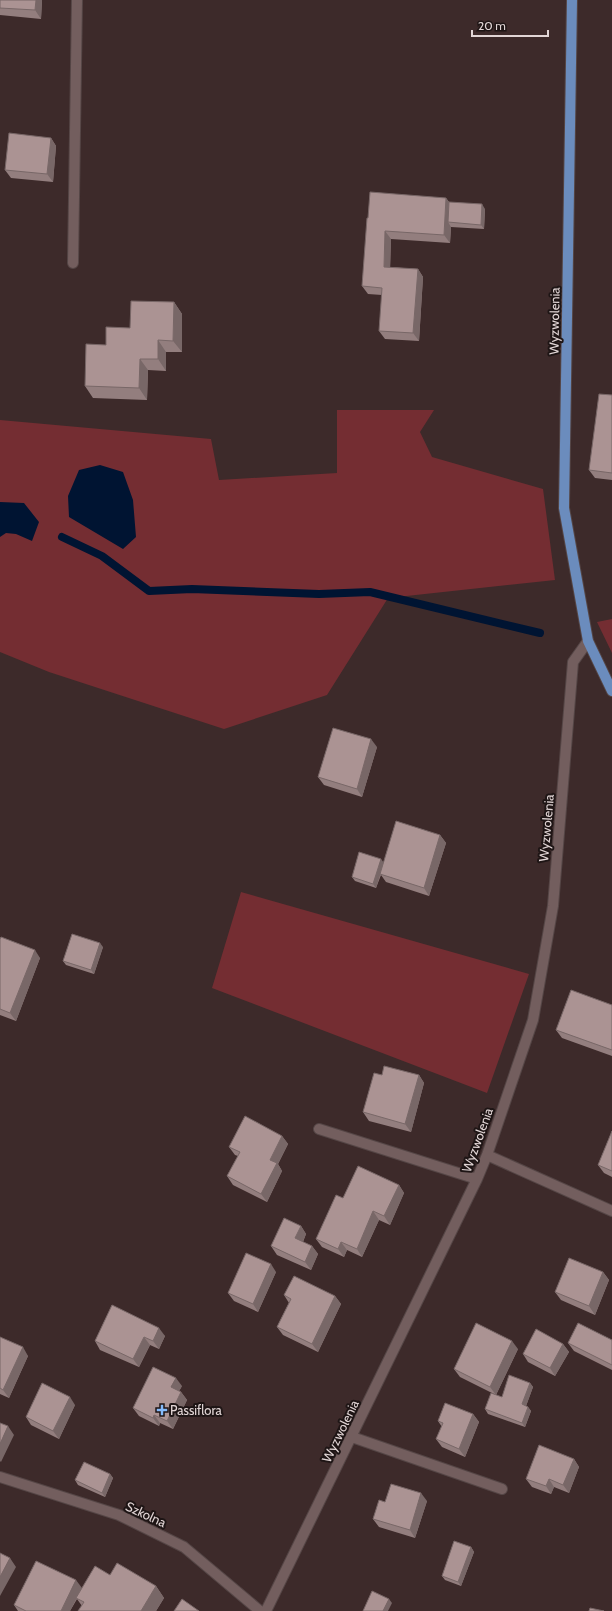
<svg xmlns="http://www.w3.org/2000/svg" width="612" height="1611" font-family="Cabin,sans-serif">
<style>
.green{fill:#742d32}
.water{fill:#001432}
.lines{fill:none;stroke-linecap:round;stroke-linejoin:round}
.stream{stroke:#001432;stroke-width:8}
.minor-casing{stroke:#554646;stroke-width:12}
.major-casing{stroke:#554646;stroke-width:12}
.minor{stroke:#735e5e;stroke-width:10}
.major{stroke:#6b8cbd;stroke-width:10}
.wall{fill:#937e7e}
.shaded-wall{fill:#786767}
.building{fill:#ab9393;stroke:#786767}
.poi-dot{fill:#85bbfb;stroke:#1e1515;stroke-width:1.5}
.labels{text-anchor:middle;stroke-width:4;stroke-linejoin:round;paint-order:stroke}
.street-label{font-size:13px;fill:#e2d6d6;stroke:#1e1515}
.poi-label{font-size:13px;fill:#e2d6d6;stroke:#1e1515;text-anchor:start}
</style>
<rect width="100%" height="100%" fill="#3d2a2a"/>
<path class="green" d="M337 410H434L420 432 432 457 543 489 555 580 388 598 327 695 224 729 49 672 0 652V420L211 439 219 480 337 473Z
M612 619V653L597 622Z
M241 892 529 974 487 1093 212 988Z"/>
<path class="water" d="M100 465 123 472 133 500 136 537 123 549 69 517 68 496 79 470Z
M0 502 24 503 39 522 32 541 16 534 6 533 0 537Z"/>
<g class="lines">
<path class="stream" d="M62 537 102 556 149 591 192 589 319 594 370 592 540 633"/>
<g class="minor-casing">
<path id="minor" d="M73 263 77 0
M319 1129 477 1179
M487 1155 612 1211
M352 1437 502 1489
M0 1477 119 1515 184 1547 260 1611
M266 1611 477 1179 487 1155 533 1020 553 906 573 662 588 641"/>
</g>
<g class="major-casing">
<path id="major" d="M572 0 564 508 588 641 612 691"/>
</g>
<use href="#minor" class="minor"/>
<use href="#major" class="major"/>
</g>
<path class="wall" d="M0 0H42L41 19 0 15Z
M51 138 56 146 53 182 11 178 5 170Z
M446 198 449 202 485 209 484 229 451 227 450 243 391 239 390 267 418 269 423 277 419 341 385 339 379 331 382 295 368 294 362 286 368 218Z
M174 302 182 314V352H166V371L148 370 147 400 93 398 85 386 106 345Z
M612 395V480L595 478 589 470Z
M377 747 362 797 324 785 318 777Z
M440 835 446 843 429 896 386 882 381 875 376 888 355 881 352 877 384 863Z
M0 939 40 958 16 1021 0 1015Z
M103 947 94 974 66 965 63 961Z
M612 1005V1056L562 1038 556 1030Z
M382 1075H419L424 1083 411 1132 369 1121 363 1112Z
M612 1131V1177L604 1173 598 1165Z
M282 1136 288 1144 278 1164 282 1171 267 1202 233 1185 227 1176 238 1156 235 1155 229 1147Z
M399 1185 404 1193 390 1225 379 1220 362 1257 347 1250 344 1257 322 1247 316 1239 343 1198Z
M301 1226 306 1234 303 1242 312 1246 318 1254 311 1270 277 1255 271 1246Z
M276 1272 258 1312 234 1301 228 1293Z
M603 1272 609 1280 595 1315 561 1300 555 1292Z
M284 1295 335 1296 341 1304 318 1352 283 1335 277 1327 289 1303Z
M112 1305 165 1336 159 1349 150 1345 139 1367 100 1350 95 1341Z
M0 1337 28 1356 9 1398 0 1394Z
M612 1340V1370L574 1351 568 1343Z
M563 1344 569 1352 555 1376 528 1362 523 1354Z
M518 1349 496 1395 460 1377 454 1369Z
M530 1383 533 1387 526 1406 528 1407 531 1411 525 1427 488 1414 485 1409 502 1397Z
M182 1386 179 1391 181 1392 187 1400 173 1429 160 1423 159 1426 139 1416 133 1408Z
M75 1405 59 1439 31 1425 26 1417Z
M473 1414 479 1422 465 1457 442 1447 436 1439 442 1427 438 1421Z
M574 1459 579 1467 569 1493 554 1487 551 1494 532 1487 526 1479Z
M110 1474 113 1478 105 1497 78 1485 75 1480Z
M427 1501 415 1538 379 1527 373 1519 385 1502Z
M471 1547 474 1552 461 1586 445 1580 442 1576Z
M110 1575 156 1586 164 1598 156 1611H78L82 1606 77 1599 70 1611H18L14 1605 82 1588Z"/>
<path class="shaded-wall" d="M36 0H42L41 19 35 10Z
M51 138 56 146 53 182 47 174Z
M446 198 452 206 448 222 451 227 450 243 444 235Z
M482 204 485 209 484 229 481 225Z
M385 231 391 239 390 275 384 267Z
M418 269 423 277 419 341 413 333Z
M174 302 182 314V352L173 341Z
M158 340 166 352V371L158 359Z
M140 359 148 370 147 400 139 388Z
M371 739 377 747 362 797 357 789Z
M440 835 446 843 429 896 424 888Z
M381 859 384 863 376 888 373 884Z
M100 943 103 947 94 974 91 970Z
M35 950 40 958 16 1021 10 1013Z
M419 1075 424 1083 411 1132 405 1124Z
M282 1136 288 1144 278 1164 282 1171 267 1202 261 1194 270 1160Z
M399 1185 404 1193 390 1225 384 1216Z
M373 1211 379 1220 362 1257 357 1249Z
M301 1226 306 1234 301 1246 295 1238Z
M341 1242 347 1250 344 1257 338 1249Z
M312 1246 318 1254 311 1270 305 1262Z
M271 1264 276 1272 258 1312 253 1304Z
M603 1272 609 1280 595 1315 589 1306Z
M335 1296 341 1304 318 1352 312 1344Z
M159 1328 165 1336 159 1349 153 1341Z
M144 1337 150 1345 139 1367 133 1359Z
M512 1341 518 1349 496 1395 490 1387Z
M563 1344 569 1352 555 1376 550 1368Z
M23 1347 28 1356 9 1398 3 1390Z
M176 1378 182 1386 177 1395 171 1387Z
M530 1383 533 1387 525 1409 522 1404Z
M181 1392 187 1400 173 1429 167 1421Z
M70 1397 75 1405 59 1439 53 1431Z
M528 1407 531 1411 525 1427 522 1423Z
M473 1414 479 1422 465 1457 459 1449Z
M154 1415 160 1423 159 1426 153 1418Z
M8 1426 14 1435 1 1462 0 1461V1444Z
M574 1459 579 1467 569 1493 563 1485Z
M110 1474 113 1478 105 1497 102 1493Z
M549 1479 554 1487 551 1494 546 1486Z
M421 1493 427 1501 415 1538 410 1530Z
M471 1547 474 1552 461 1586 458 1582Z
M10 1558 16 1567 0 1596V1577Z
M76 1580 82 1588 70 1611H61Z
M156 1586 164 1598 156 1611H141Z
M389 1599 392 1603 388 1611H383Z"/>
<path class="building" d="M0 0H36L35 10 0 8Z
M9 133 51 138 47 174 5 170Z
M370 192 446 198 444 235 385 231 384 267 418 269 413 333 379 331 382 288 362 286 367 218H368Z
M449 202 482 204 481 225 448 222Z
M131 301 174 302 173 341 158 340V359H140L139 388 85 386 86 344 106 345V327L130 328Z
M599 394 612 395V473L589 470Z
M333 728 371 739 357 789 318 777Z
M396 821 440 835 424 888 380 874Z
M359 852 381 859 373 884 352 877Z
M72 934 100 943 91 970 63 961Z
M1 937 35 950 10 1013 0 1009V939Z
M571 990 612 1005V1050L556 1030Z
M384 1066 419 1075 405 1124 363 1112 374 1073 382 1075Z
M245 1116 282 1136 270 1160 277 1163 261 1194 227 1176 240 1152 229 1147Z
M612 1131V1171L598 1165Z
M358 1166 399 1185 384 1216 373 1211 357 1249 341 1242 338 1249 316 1239 336 1195 343 1198Z
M284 1218 301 1226 295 1238 312 1246 305 1262 271 1246Z
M246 1253 271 1264 253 1304 228 1293Z
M569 1258 603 1272 589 1306 555 1292Z
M294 1276 335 1296 312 1344 277 1327 291 1299 284 1295Z
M112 1305 159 1328 153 1341 144 1337 133 1359 95 1341Z
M476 1323 512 1341 490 1387 454 1369Z
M578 1323 612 1340V1365L568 1343Z
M536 1329 563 1344 550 1368 523 1354Z
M0 1337 23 1347 3 1390 0 1388Z
M153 1367 176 1378 171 1387 181 1392 167 1421 154 1415 153 1418 133 1408Z
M509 1375 530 1383 522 1404 528 1407 522 1423 485 1409 491 1393 502 1397Z
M42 1383 70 1397 53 1431 26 1417Z
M445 1403 473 1414 459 1449 436 1439 443 1423 438 1421Z
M0 1423 8 1426 0 1444Z
M539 1445 574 1459 563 1485 549 1479 546 1486 526 1479Z
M84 1462 110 1474 102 1493 75 1480Z
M391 1484 421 1493 410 1530 373 1519 379 1500 385 1502Z
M454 1541 471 1547 458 1582 442 1576Z
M0 1553 10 1558 0 1577Z
M36 1561 76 1580 61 1611H26L14 1605Z
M117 1563 156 1586 141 1611H78L84 1602 76 1598 95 1566 110 1575Z
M372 1591 389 1599 383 1611H363Z
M182 1599 199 1611H174Z
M590 1608 604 1611H589Z"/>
<path class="poi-dot" d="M160 1404h4v4h4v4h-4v4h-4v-4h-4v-4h4z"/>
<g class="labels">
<g class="street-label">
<text transform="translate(554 321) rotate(-89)" y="5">Wyzwolenia</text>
<text transform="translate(546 828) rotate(-85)" y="5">Wyzwolenia</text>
<text transform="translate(477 1140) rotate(-70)" y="5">Wyzwolenia</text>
<text transform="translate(340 1431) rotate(-64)" y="5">Wyzwolenia</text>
<text transform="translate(146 1514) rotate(25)" y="5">Szkolna</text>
</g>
<g class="poi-label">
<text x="170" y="1415">Passiflora</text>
</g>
</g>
<path d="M472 30v6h76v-6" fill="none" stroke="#e2d6d6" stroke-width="2"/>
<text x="478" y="30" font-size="12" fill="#e2d6d6" stroke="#1e1515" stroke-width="3" paint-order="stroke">20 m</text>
</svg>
